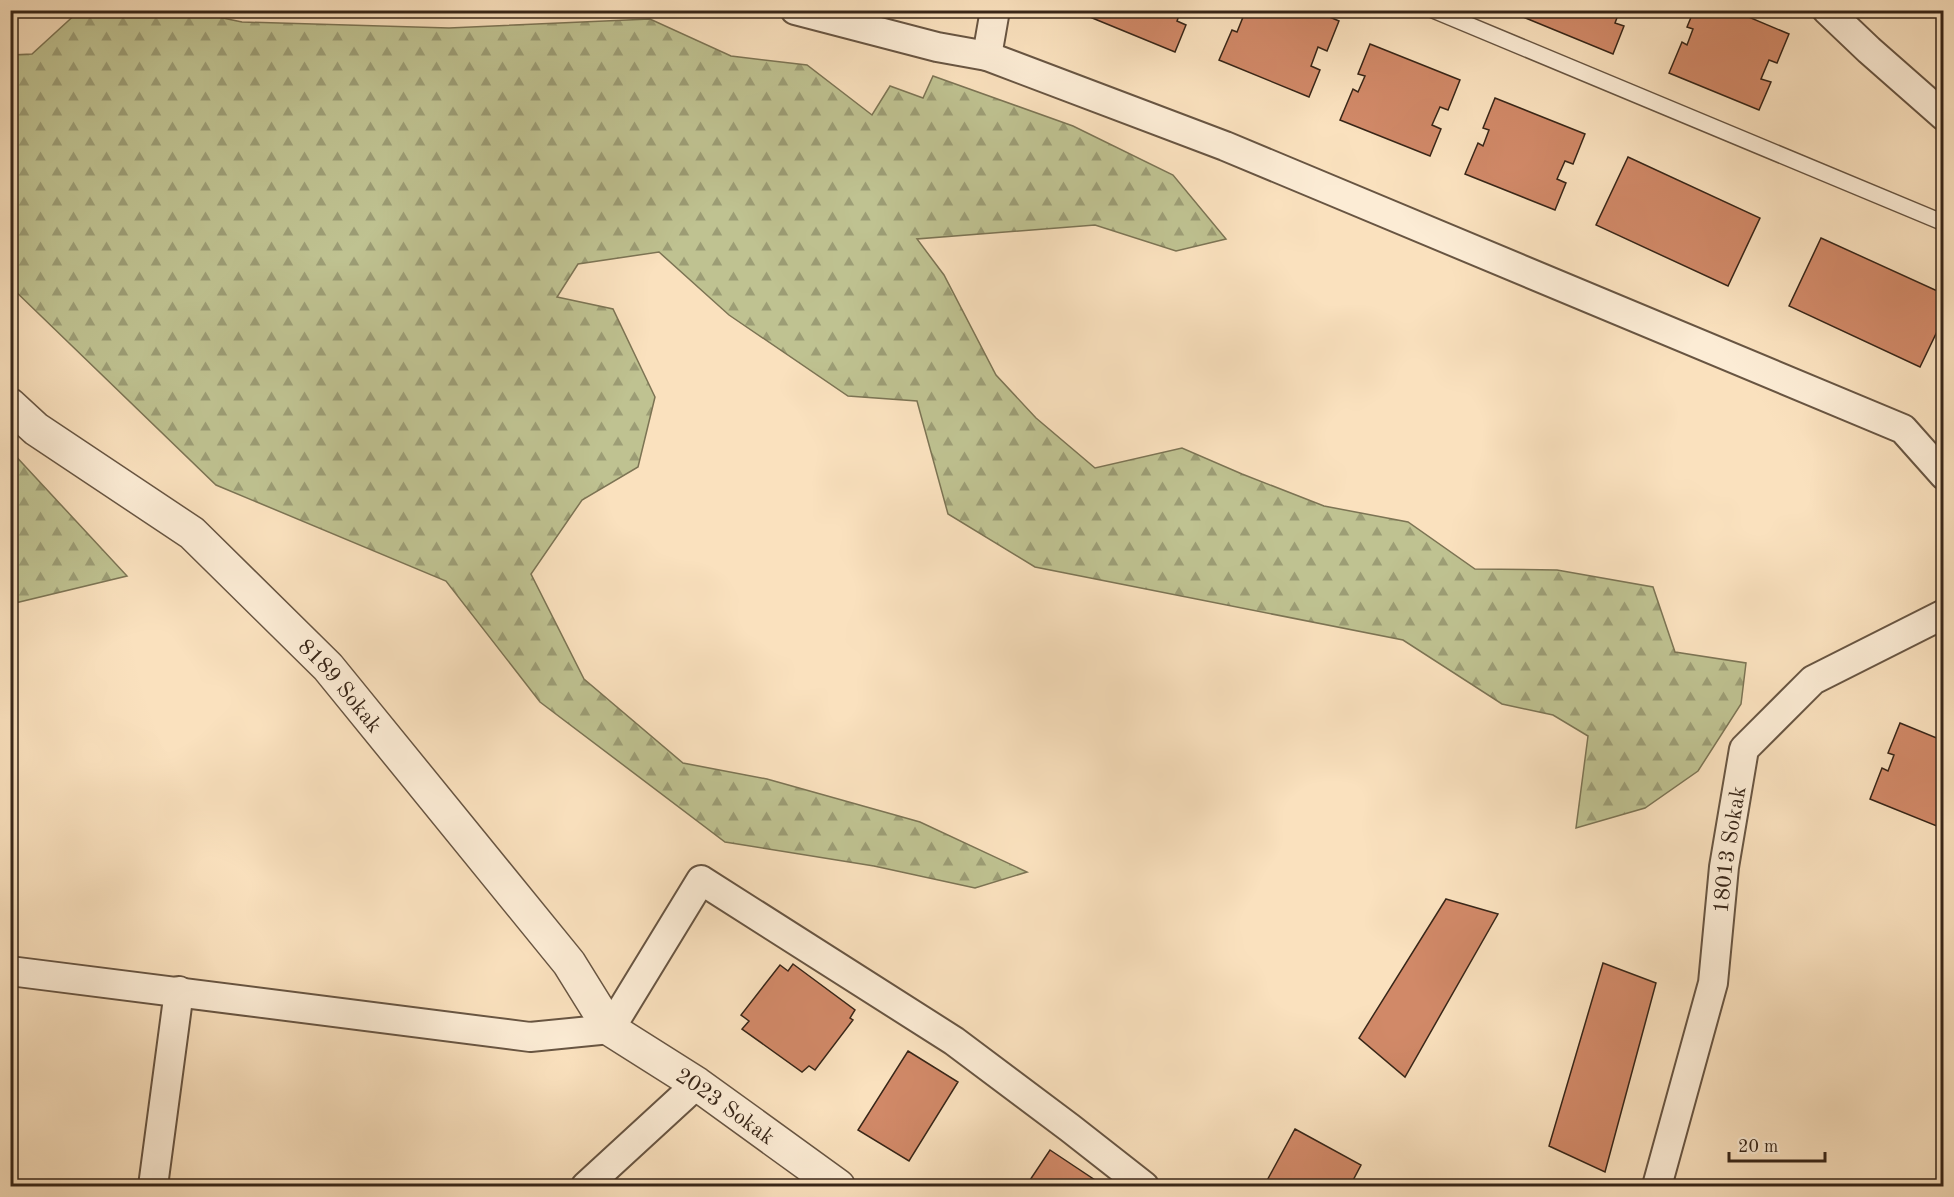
<svg xmlns="http://www.w3.org/2000/svg" width="1954" height="1197" font-family="'Old Standard TT',serif">
<style>
.forest{fill:url(#forest-firs);stroke:#7c7454;stroke-width:1.5}
.building{fill:#d18968;stroke:#382618;stroke-width:1.5}
.lines{fill:none;stroke-linecap:round;stroke-linejoin:round}
.service-casing{stroke:#685542;stroke-width:18}
.minor-casing{stroke:#685542;stroke-width:32}
.tertiary-casing{stroke:#685542;stroke-width:36}
.service{stroke:#fcecd5;stroke-width:15}
.minor{stroke:#fcecd5;stroke-width:28}
.tertiary{stroke:#fcecd5;stroke-width:33}
.labels{text-anchor:middle;stroke-width:6;stroke-linejoin:round;paint-order:stroke}
.street-label{font-size:22px;fill:#382618;stroke:#fcecd5}
</style>
<defs>
<pattern id="forest-firs" width="22" height="20" patternUnits="userSpaceOnUse" patternTransform="scale(1.5)"><rect width="22" height="20" fill="#bfc291"/><path d="M5 1l3.5 6h-7zM16 11l3.5 6h-7z" fill="#9c9d75"/></pattern>
</defs>
<rect width="100%" height="100%" fill="#fae1be"/>
<filter id="stains"><feTurbulence type="fractalNoise" baseFrequency=".00333" numOctaves="4"/><feColorMatrix values="0 0 0 0 .2 0 0 0 0 .09 0 0 0 0 .02 0 0 0 .5 -.17"/></filter>
<radialGradient id="worn" r=".72"><stop offset=".6" stop-color="#630" stop-opacity="0"/><stop offset="1" stop-color="#630" stop-opacity=".3"/></radialGradient>
<path class="forest" d="M189 11 242 22 449 28 650 19 731 56 807 65 872 115 890 86 923 98 933 76 1073 126 1173 175 1226 239 1176 251 1095 225 917 239 944 275 996 375 1036 418 1095 468 1182 448 1242 474 1324 506 1408 522 1475 569 1557 570 1653 587 1675 652 1746 663 1741 704 1698 771 1645 808 1576 828 1588 736 1553 715 1502 704 1403 640 1035 567 948 514 917 401 848 396 729 315 659 252 578 264 557 297 613 309 655 397 638 467 582 500 531 574 584 679 683 763 767 779 920 822 1027 872 975 888 874 866 725 842 540 702 446 581 216 485 11 287V55L32 54 79 11Z
M11 451 127 576 11 604Z"/>
<path class="building" d="M1087 10H1181L1177 21 1186 25 1175 52 1085 15Z
M1239 10H1313L1339 21 1327 51 1318 47 1311 66 1320 70 1309 97 1219 60 1232 30 1237 32 1243 17 1237 14Z
M1526 10H1620L1615 23 1624 26 1613 54 1523 17Z
M1694 10H1732L1789 34 1777 63 1769 60 1761 79 1771 82 1759 110 1669 73 1682 42 1687 45 1693 29 1687 27Z
M1370 44 1460 80 1448 110 1440 107 1432 125 1441 129 1430 156 1340 120 1353 89 1358 92 1365 76 1358 74Z
M1495 98 1585 134 1573 164 1565 161 1557 179 1566 183 1555 210 1465 174 1478 143 1483 146 1489 130 1483 128Z
M1628 157 1760 218 1728 286 1596 225Z
M1821 238 1944 294V317L1920 367 1789 306Z
M1900 723 1944 741V829L1870 799 1882 768 1888 771 1894 755 1888 753Z
M1446 899 1498 914 1405 1077 1359 1038Z
M1603 963 1656 983 1605 1172 1549 1146Z
M793 964 855 1010 850 1018 853 1020 815 1070 809 1066 802 1072 742 1029 749 1021 741 1015 780 965 788 971Z
M908 1051 958 1082 909 1161 858 1130Z
M1295 1129 1361 1165 1350 1186H1264Z
M1050 1150 1104 1186H1026Z"/>
<g class="lines">
<g class="service-casing">
<path id="service" d="M1433 10 1944 223"/>
</g>
<g class="minor-casing">
<g id="minor">
<path d="M795 10 937 47 987 56 1225 146 1903 429 1944 475"/>
<path d="M1827 10 1869 50 1944 116"/>
<path d="M987 56 995 10"/>
<path d="M10 971 530 1037 610 1029 701 880 954 1041 1070 1128 1144 1186"/>
<path d="M153 1186 179 991"/>
<path d="M586 1186 697 1084"/>
<path id="s1" d="M1657 1186 1713 983 1724 867 1744 749 1813 680 1944 614"/>
</g>
</g>
<g class="tertiary-casing">
<g id="tertiary">
<path id="s2" d="M10 405 36 429 192 533 328 667 569 963 610 1029 697 1084 838 1186"/>
</g>
</g>
<use href="#service" class="service"/>
<use href="#minor" class="minor"/>
<use href="#tertiary" class="tertiary"/>
</g>
<g class="labels">
<g class="street-label">
<text dy="8" stroke="none"><textPath href="#s2" startOffset="436">8189 Sokak</textPath></text>
<text dy="8" stroke="none"><textPath href="#s1" startOffset="345">18013 Sokak</textPath></text>
<text dy="8" stroke="none"><textPath href="#s2" startOffset="1012">2023 Sokak</textPath></text>
</g>
</g>
<rect width="1954" height="1197" fill="none" stroke="#fae1be" stroke-width="36"/>
<rect x="12" y="12" width="1930" height="1173" fill="none" stroke="#382618" stroke-width="3"/>
<rect x="18" y="18" width="1918" height="1161" fill="none" stroke="#382618" stroke-width="1.5"/>
<path d="M1729 1152v9h96v-9" fill="none" stroke="#382618" stroke-width="3"/>
<text x="1738" y="1152" font-size="18" fill="#382618" stroke="#fcecd5" stroke-width="4.5" paint-order="stroke">20 m</text>
<rect width="100%" height="100%" filter="url(#stains)"/>
<rect width="100%" height="100%" fill="url(#worn)"/>
</svg>
